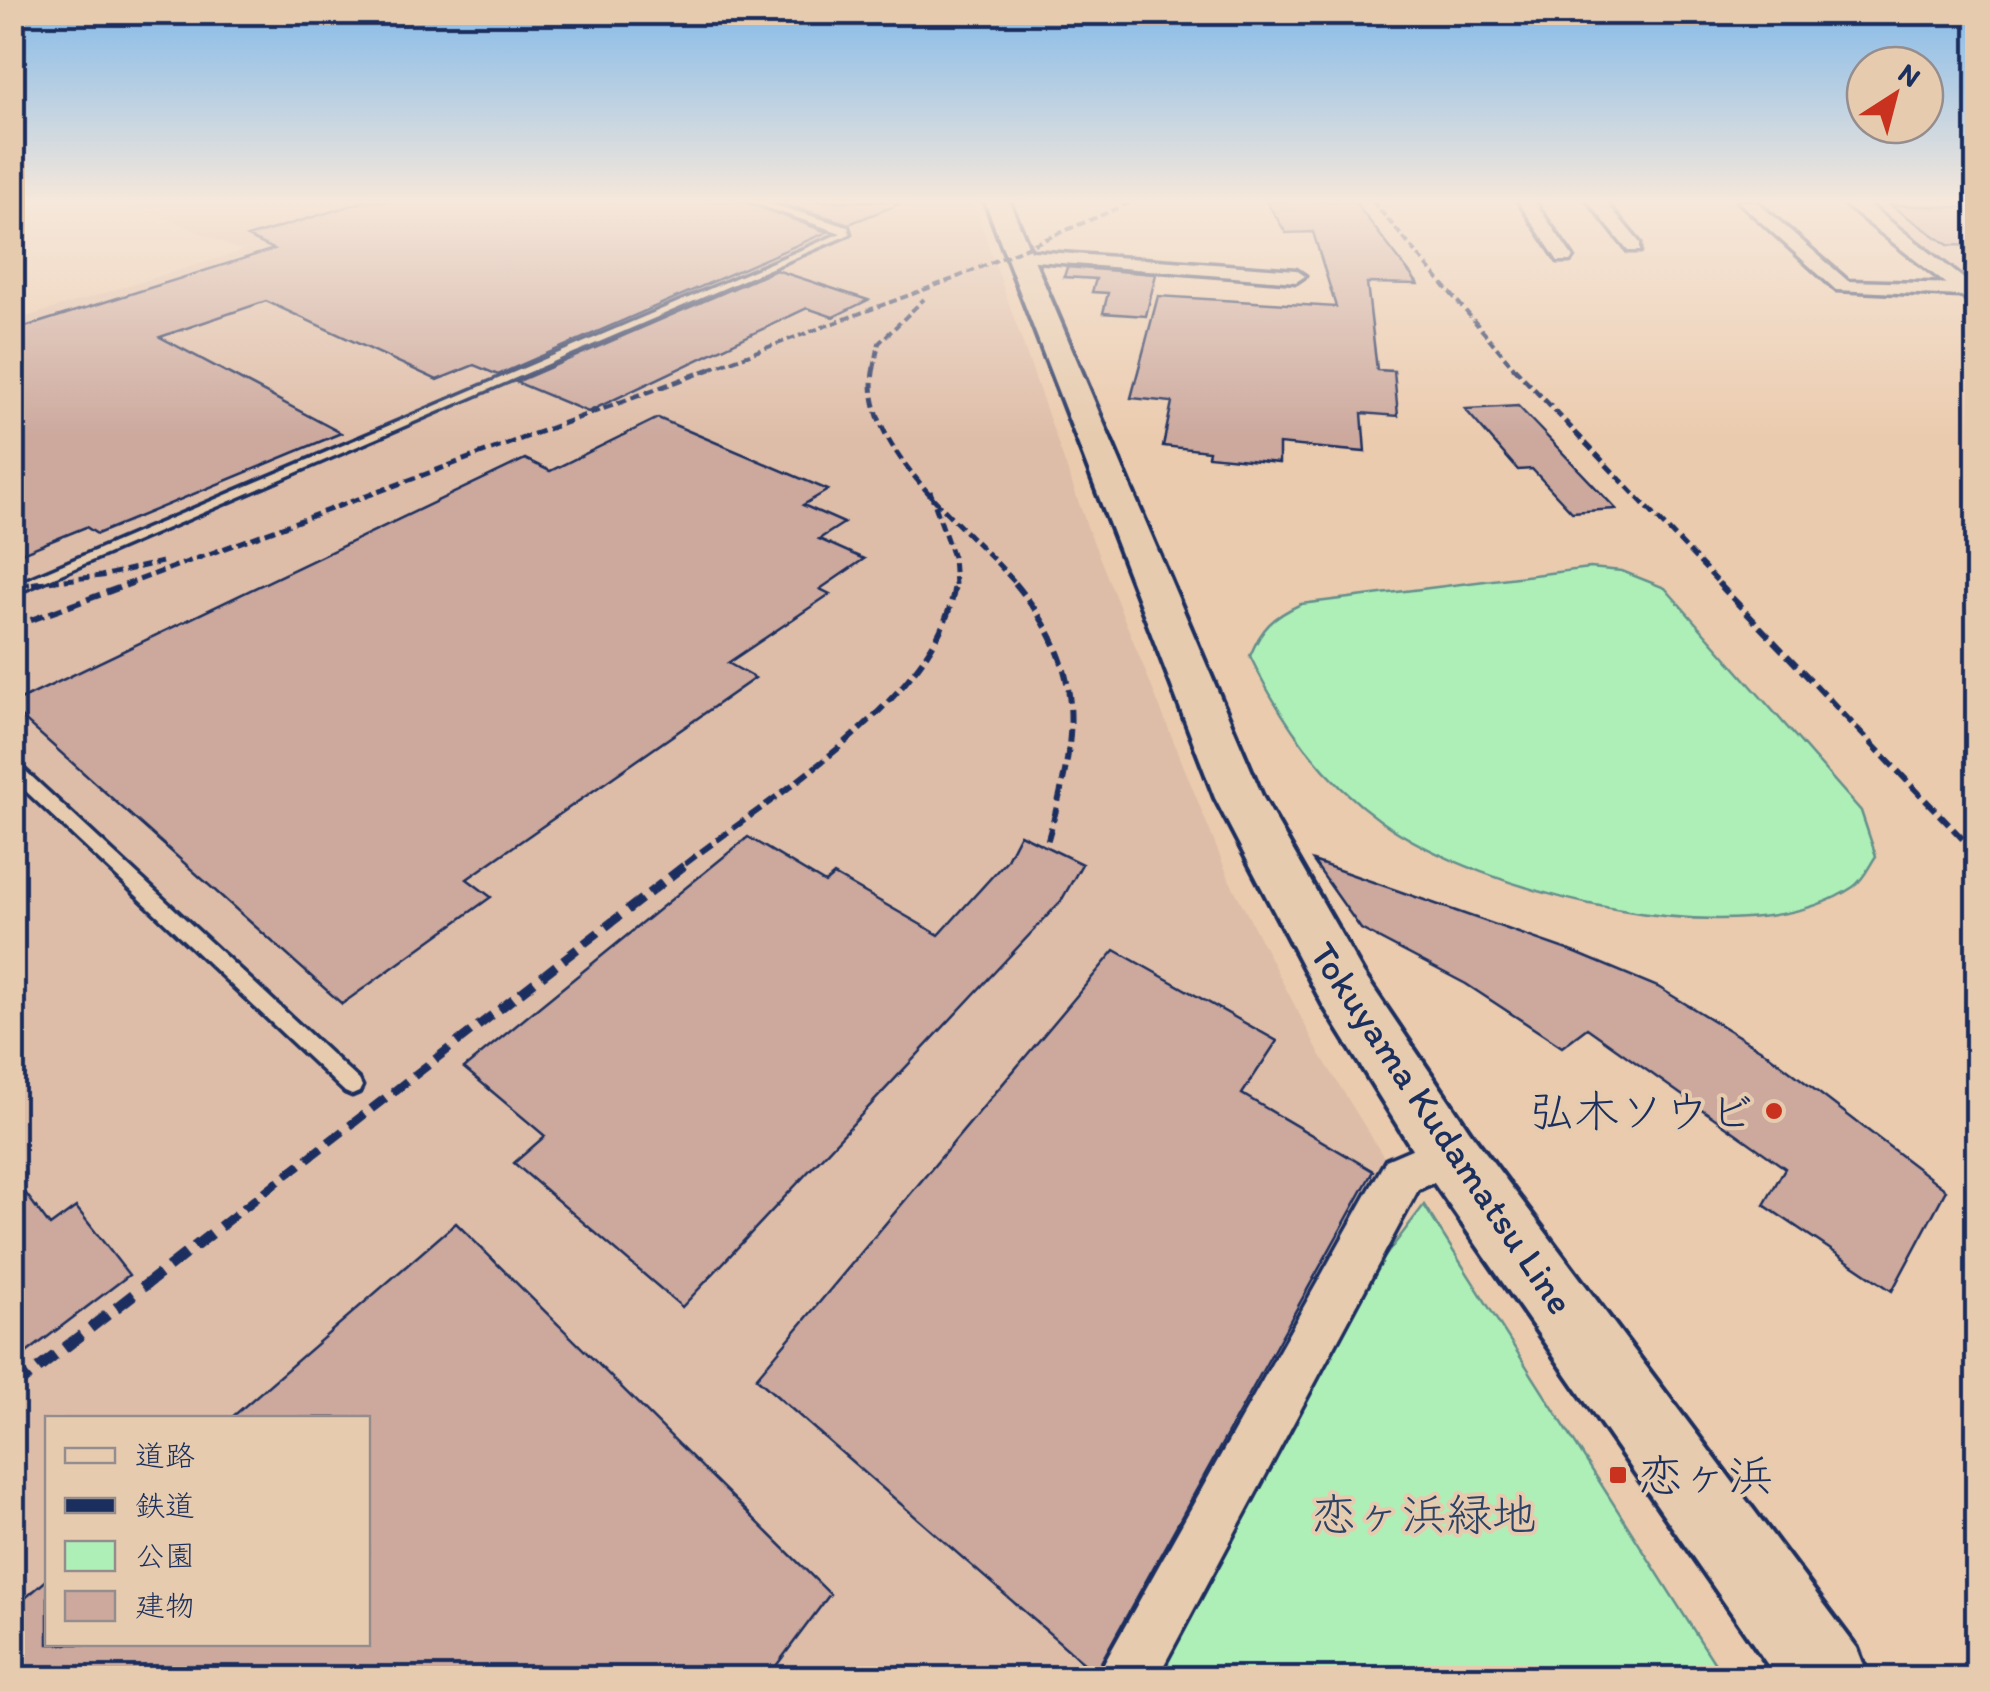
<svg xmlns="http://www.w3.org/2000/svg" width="1990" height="1691" font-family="Itim,'Klee One',sans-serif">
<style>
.built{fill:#debda8;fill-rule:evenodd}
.green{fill:#aeefb8;stroke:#648f8b;stroke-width:2.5}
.building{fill:#cca89d;stroke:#1b2f5e;stroke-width:2.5}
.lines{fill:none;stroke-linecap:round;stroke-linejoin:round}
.service-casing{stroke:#1b2f5e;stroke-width:7}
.minor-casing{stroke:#1b2f5e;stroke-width:7}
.tertiary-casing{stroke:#1b2f5e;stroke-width:7}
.secondary-casing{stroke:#1b2f5e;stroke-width:8}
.service{fill:#e6cbae;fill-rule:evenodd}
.minor{fill:#e6cbae;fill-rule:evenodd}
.tertiary{fill:#e6cbae;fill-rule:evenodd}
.secondary{fill:#e6cbae;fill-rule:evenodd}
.rail-far4{stroke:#1b2f5e;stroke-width:4;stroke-dasharray:8 4;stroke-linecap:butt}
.rail-far3{stroke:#1b2f5e;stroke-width:5;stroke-dasharray:10 5;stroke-linecap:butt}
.rail-far2{stroke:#1b2f5e;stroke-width:6;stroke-dasharray:14 6;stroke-linecap:butt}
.rail-far1{stroke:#1b2f5e;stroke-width:9;stroke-dasharray:18 9;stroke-linecap:butt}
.rail{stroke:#1b2f5e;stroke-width:11;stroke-dasharray:22 11;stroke-linecap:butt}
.poi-dot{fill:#c8321e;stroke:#e6cbae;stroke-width:4}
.labels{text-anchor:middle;stroke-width:8;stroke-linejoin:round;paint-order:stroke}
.street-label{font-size:38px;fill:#1b2f5e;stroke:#e6cbae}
.near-poi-label{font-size:45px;fill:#1b2f5e;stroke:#e6cbae;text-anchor:end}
.near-park-label{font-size:45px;fill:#2a4267;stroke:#e6cbae}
</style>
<rect width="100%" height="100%" fill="#ebcbae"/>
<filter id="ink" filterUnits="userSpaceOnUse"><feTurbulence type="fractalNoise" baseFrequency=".01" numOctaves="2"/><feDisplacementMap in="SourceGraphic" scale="20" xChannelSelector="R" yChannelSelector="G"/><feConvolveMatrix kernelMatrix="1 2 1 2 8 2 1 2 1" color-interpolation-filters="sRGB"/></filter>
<g filter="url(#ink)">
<path class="built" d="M128 201H973L1088 529 1230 881 1320 1054 1385 1159 1102 1678H13V321L242 251ZM48 1418H368V1644H48Z
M1866 201H1977V292L1897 233Z"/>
<path class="green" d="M1590 568 1622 571 1665 588 1861 811 1876 856C1869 866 1863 881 1853 887 1744 961 1481 893 1381 821 1320 777 1282 722 1250 656 1262 627 1273 617 1301 604Z
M1424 1205 1724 1678H1153L1349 1304Z"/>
<path class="building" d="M366 201H744L827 232 498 375 474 365 437 380 266 301 160 337 341 433 97 534 86 527 12 557V331L274 249 247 237Z
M775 201H902V203L849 224Z
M1266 201H1354L1418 284 1367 283 1377 370 1394 371 1398 416 1362 413 1365 452 1279 444V463L1208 456 1209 451 1163 446 1172 402 1131 398 1158 296 1336 307 1313 232 1286 233Z
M1890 205 1978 208V246L1948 245Z
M1067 267 1156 274 1146 316 1103 313 1108 293 1092 292 1096 279 1064 277Z
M776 270 868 300 833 317 807 308 588 412 516 382Z
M1518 406 1616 509 1572 512 1532 469 1518 470 1465 409Z
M658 418 828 490 803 505 844 523 819 539 864 559 820 589 830 594 728 663 755 678 467 879 491 897 342 1004 12 709V704L525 459 550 471Z
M1020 834 1082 864 1061 901 682 1307 514 1163 545 1136 464 1068 748 837 825 883 834 875 939 935 1006 861Z
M1313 861 1576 953 1658 987 1768 1054 1946 1190 1892 1291 1764 1205 1785 1168 1587 1028 1562 1047 1466 984 1361 929Z
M1115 950 1277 1041 1242 1094 1373 1171 1095 1673 756 1378Z
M12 1175 50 1226 76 1207 129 1275 12 1364Z
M456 1223 830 1594 767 1678H12V1609L48 1579V1644H368V1418H231Z"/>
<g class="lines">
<g class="service-casing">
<path id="service" d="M748 201H761L848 227 850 234 12 595V586L841 233Z
M12 763 18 764 359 1080 362 1086 359 1092 352 1095 345 1092 12 778Z"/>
</g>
<g class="minor-casing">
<path id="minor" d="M1518 201H1534L1573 257 1570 261H1558Z
M1588 201H1605L1640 243V251H1628Z
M1738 201H1756L1848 281 1960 284 1969 290 1960 296 1836 290Z
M1018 250 1296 270 1305 276 1296 282 1012 259 1009 255Z
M1449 1133 1465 1139 1471 1153 1465 1167 1418 1190 1157 1678H1096L1386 1160Z"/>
</g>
<g class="tertiary-casing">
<path id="tertiary" d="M1840 201H1864L1978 290V309Z"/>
</g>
<g class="secondary-casing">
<path id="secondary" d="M985 201H1009L1263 798 1363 973 1471 1133 1857 1648 1869 1678H1777L1427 1173 1323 1005 1215 798Z"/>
</g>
<use href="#service" class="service"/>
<use href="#minor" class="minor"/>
<use href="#tertiary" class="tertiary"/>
<use href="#secondary" class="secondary"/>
<path class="rail-far4" d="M1372 201 1515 369
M709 369 953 279 1134 201
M874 369 879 343 924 299"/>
<path class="rail-far3" d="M874 367C856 446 970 529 1017 585
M1513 367 1721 585
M930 491 953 557 955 585
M20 585 101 576 162 562
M125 585 716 367"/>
<path class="rail-far2" d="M1015 583C1090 673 1077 739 1046 846
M1718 583 1978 855
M12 586 43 583
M12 627 132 583
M685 864C770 798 943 694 955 583"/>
<path class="rail-far1" d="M222 1225 689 862"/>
<path class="rail" d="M12 1389 225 1223"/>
</g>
</g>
<linearGradient id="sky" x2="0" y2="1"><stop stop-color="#84bae9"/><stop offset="0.46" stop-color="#f6e8db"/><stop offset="1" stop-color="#f6e8db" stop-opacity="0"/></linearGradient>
<rect width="1990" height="438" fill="url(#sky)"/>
<g class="poi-dot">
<circle cx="1774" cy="1111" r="10"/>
<rect x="1608" y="1465" width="20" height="20" rx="5"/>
</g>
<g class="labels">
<g class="street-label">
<text transform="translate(1442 1128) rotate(56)" y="13">Tokuyama Kudamatsu Line</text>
</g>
<g class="near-poi-label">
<text x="1754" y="1127">弘木ソウビ</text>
<text x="1638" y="1491" text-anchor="start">恋ヶ浜</text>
</g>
<g class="near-park-label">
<text x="1424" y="1530">恋ヶ浜緑地</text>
</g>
</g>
<rect width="1990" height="1691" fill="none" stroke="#e6cbae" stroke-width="50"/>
<rect x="25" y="25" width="1940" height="1641" fill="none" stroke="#1b2f5e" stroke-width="4" filter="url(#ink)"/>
<rect x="45" y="1416" width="325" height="230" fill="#e6cbae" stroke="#958d8e" stroke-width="2.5"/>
<rect x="65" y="1448" width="50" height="15" fill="#e6cbae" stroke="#958d8e" stroke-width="2.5"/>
<text x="135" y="1466" font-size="30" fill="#1b2f5e">道路</text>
<rect x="65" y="1498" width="50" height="15" fill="#1b2f5e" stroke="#958d8e" stroke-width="2.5"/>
<text x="135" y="1516" font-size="30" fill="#1b2f5e">鉄道</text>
<rect x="65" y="1541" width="50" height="30" fill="#aeefb8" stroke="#958d8e" stroke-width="2.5"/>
<text x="135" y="1566" font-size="30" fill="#1b2f5e">公園</text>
<rect x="65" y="1591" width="50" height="30" fill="#cca89d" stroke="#958d8e" stroke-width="2.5"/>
<text x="135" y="1616" font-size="30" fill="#1b2f5e">建物</text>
<g transform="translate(1895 95) rotate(36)"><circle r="48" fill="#e6cbae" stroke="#958d8e" stroke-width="2.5"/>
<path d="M0-8L18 38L0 25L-18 38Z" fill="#c8321e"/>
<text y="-15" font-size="28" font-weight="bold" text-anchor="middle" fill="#1b2f5e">N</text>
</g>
</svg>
